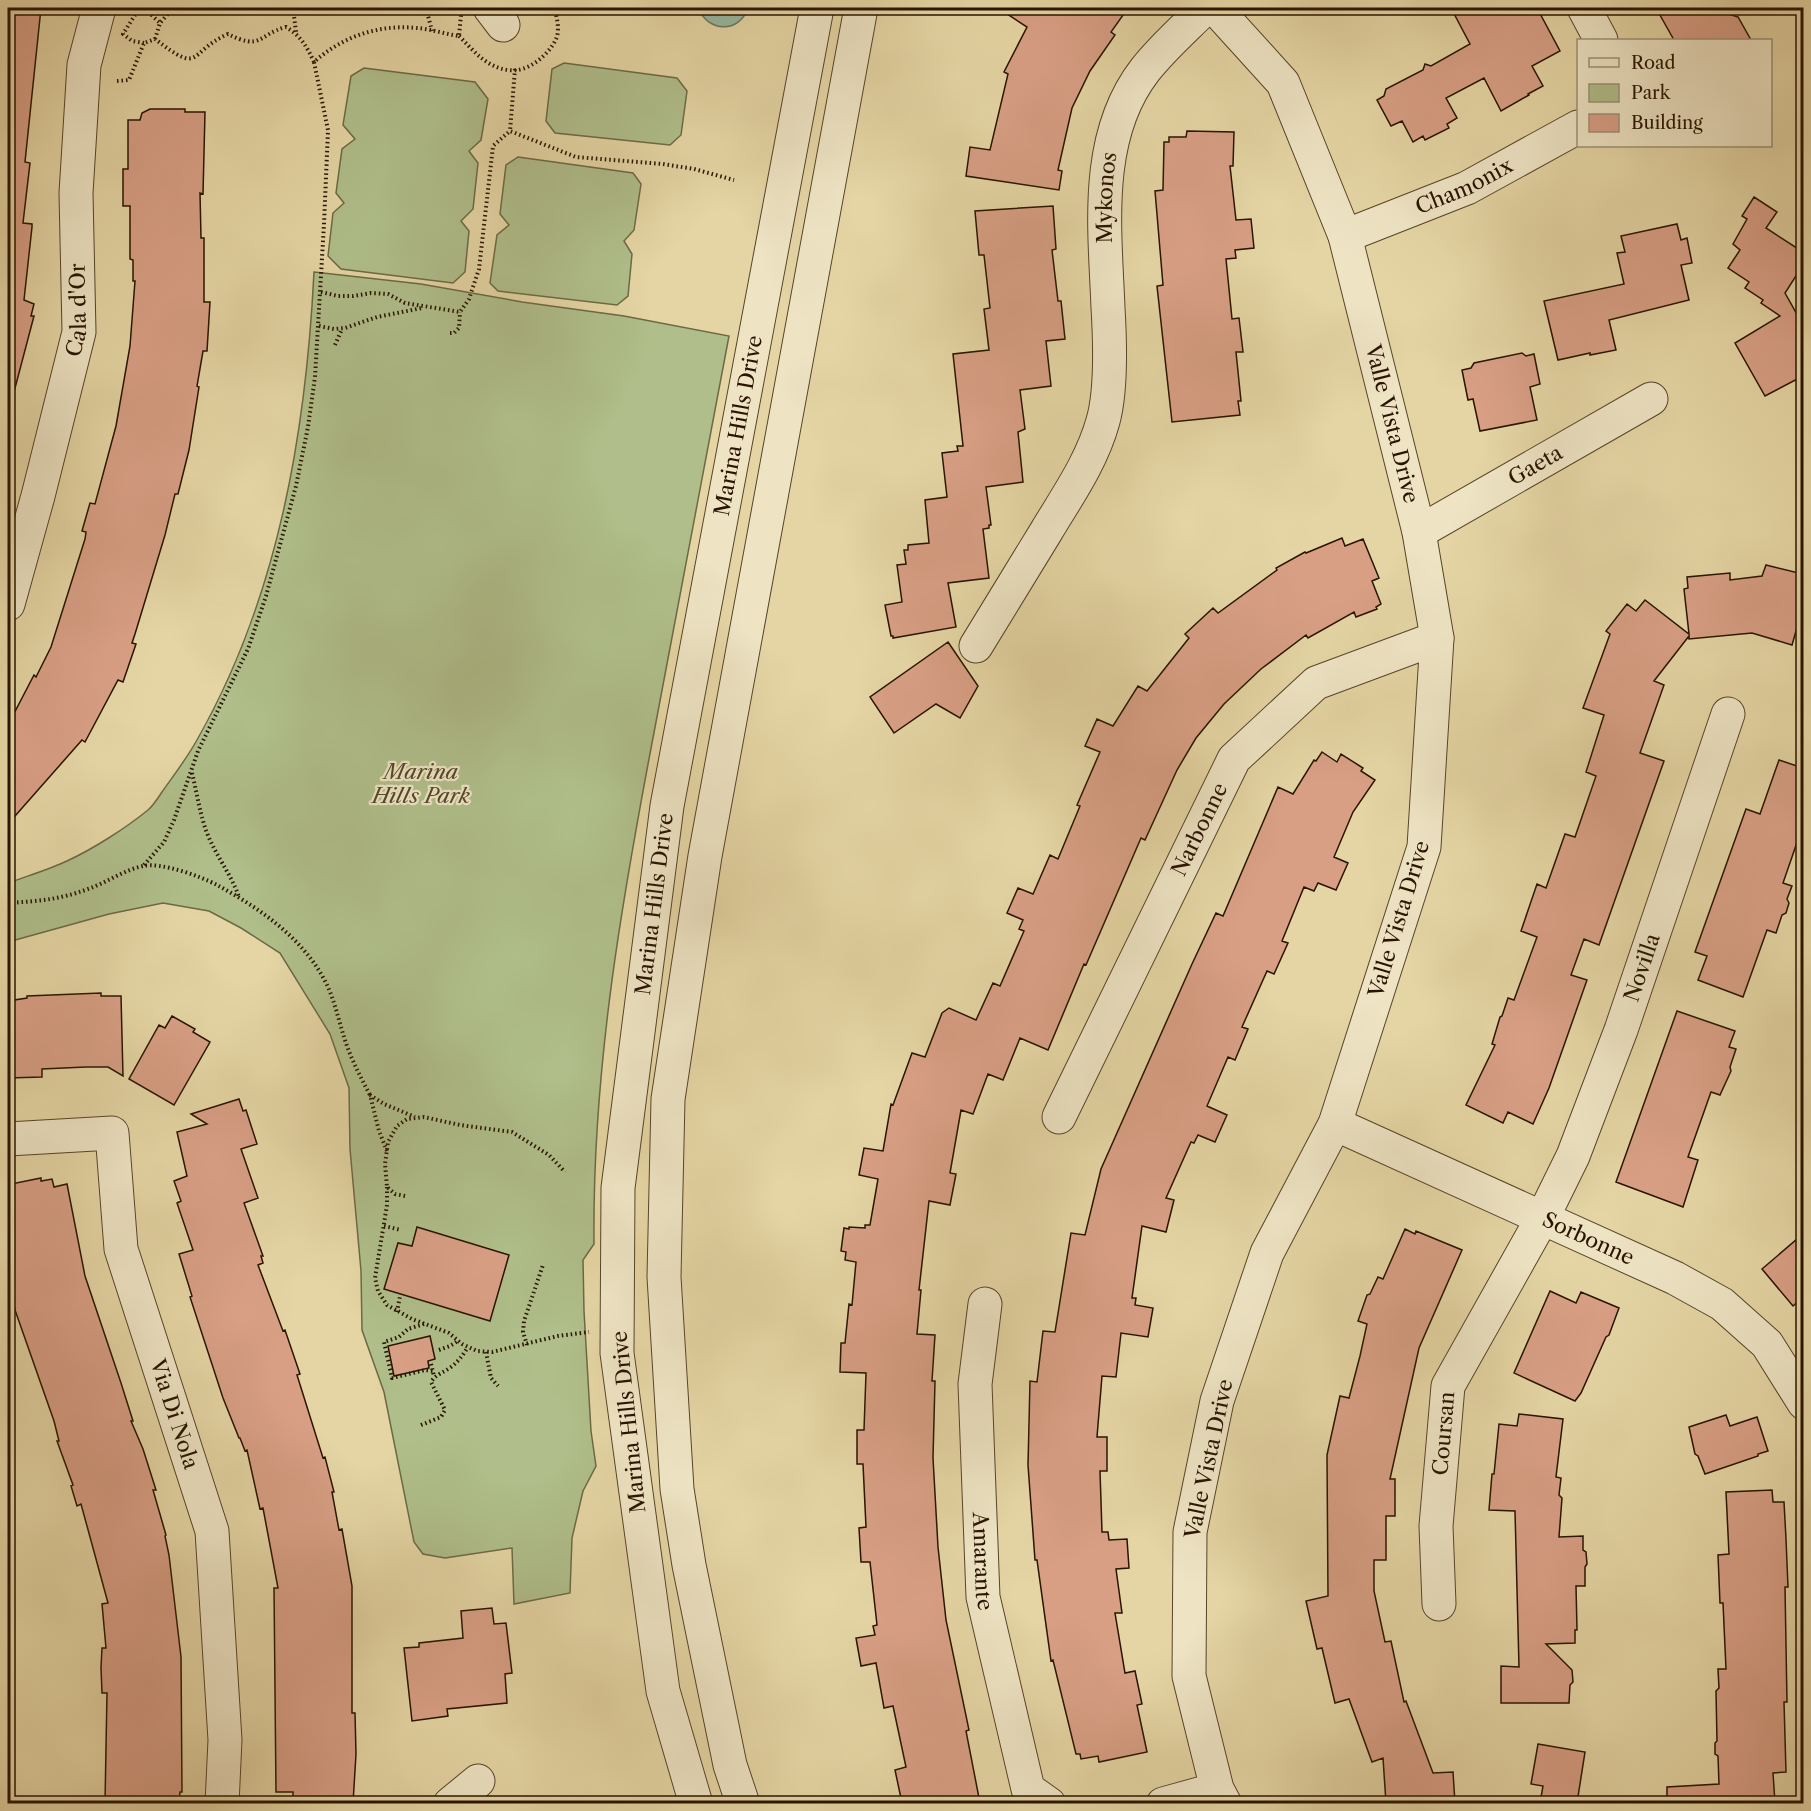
<svg xmlns="http://www.w3.org/2000/svg" width="1811" height="1811" font-family="'Libre Caslon Text',serif">
<style>
.green{fill:#afbe8a;stroke:#6c6945;stroke-width:1.5}
.water{fill:#97b9a2;stroke:#6b7761;stroke-width:1.5}
.building{fill:#d89f85;stroke:#281400;stroke-width:1.5}
.lines{fill:none;stroke-linecap:round;stroke-linejoin:round}
.minor-casing{stroke:#574429;stroke-width:35}
.path{stroke:#281400;stroke-width:4;stroke-dasharray:1.5 3;stroke-linecap:butt}
.minor{stroke:#eee4c4;stroke-width:33}
.labels{text-anchor:middle;stroke-width:4.5;stroke-linejoin:round;paint-order:stroke}
.street-label{font-size:21px;fill:#281400;stroke:#eee4c4}
.park-label{font-size:21px;font-style:italic;fill:#504729;stroke:#eee4c4}
</style>
<rect width="100%" height="100%" fill="#e5d5a4"/>
<filter id="stains"><feTurbulence type="fractalNoise" baseFrequency=".00333" numOctaves="4"/><feColorMatrix values="0 0 0 0 .2 0 0 0 0 .09 0 0 0 0 .02 0 0 0 .5 -.17"/></filter>
<radialGradient id="worn" r=".72"><stop offset=".6" stop-color="#630" stop-opacity="0"/><stop offset="1" stop-color="#630" stop-opacity=".3"/></radialGradient>
<path class="green" d="M564 63 677 78 687 91 681 135 670 145 555 133 546 121 552 69Z
M364 68 475 82 488 99 481 140 469 151 478 163 473 209 461 221 469 231 465 272 453 283 341 269 328 256 333 213 344 203 336 193 342 149 355 139 343 125 351 76Z
M518 157 633 173 641 184 634 230 624 241 632 254 628 296 617 305 498 291 490 283 497 235 509 225 500 214 506 165Z
M314 272 421 284 522 302 624 316 729 336C704 464 680 593 656 722 623 894 592 1067 594 1244L583 1260 584 1311 591 1431 596 1466 583 1491 572 1538 570 1593 514 1604 512 1548 445 1558 423 1554 414 1542 384 1392 362 1330 361 1271 350 1149 349 1088 330 1034 280 953 241 928 209 911 163 903 109 914 8 942V883C27 876 48 870 67 861 93 849 126 828 148 810 153 806 158 798 162 792 174 775 187 758 197 740 278 598 306 433 314 272Z"/>
<path class="water" d="M698 8H748C739 34 708 32 698 8Z"/>
<path class="building" d="M8 8H41L25 162 30 163 23 223 32 224V227L24 300 34 304 31 316H34L14 392 8 391Z
M998 8H1128L1111 32 1115 35 1090 71 1072 108 1058 170 1062 171 1059 190 966 176 970 147 990 150 1008 74 1004 72 1027 27Z
M1451 8H1537L1560 51 1532 66 1543 86 1528 94 1529 95 1501 111 1484 78 1446 98 1457 118 1447 124 1449 128 1425 140 1423 136 1413 142 1402 121 1391 126 1377 100 1384 96 1386 89 1423 70 1425 64 1431 66 1470 44Z
M1656 8H1709L1738 17 1751 40H1674Z
M150 109H185V112H205L203 194 200 193 201 238H204V302H210L207 351H203L197 386 199 387 189 450 178 494H175L165 535 135 634 132 643 136 644 123 682 118 680 85 742 82 740 8 824V725L34 675 36 677 51 647 85 539 86 532 82 531 90 503 95 504 116 426 130 346 135 281H133V260L130 259V206H123V169H128V120H140L142 113Z
M1187 131 1234 132 1233 166H1230L1236 220 1251 219 1254 248 1235 250 1236 258 1226 259 1232 319 1239 318 1243 352H1236L1241 401H1238L1240 415 1172 422 1157 286 1163 285 1155 191 1163 190 1164 142H1169V137H1186Z
M1754 197 1777 212 1766 228 1803 252V265L1785 293 1803 325V376L1765 396 1735 343 1780 316 1761 303 1763 300 1745 288 1749 282 1728 268 1740 250 1733 244 1747 219 1742 216Z
M1053 206 1056 249 1052 250 1058 301H1061L1065 339 1046 341 1051 386 1020 390 1025 429 1018 432 1023 482 986 487 991 525H989V528L983 529 989 578 948 583 956 627 893 638V636H891L885 605 902 602 897 565 906 564 904 550H908V545L929 543 925 500 947 497 942 453 958 451 957 446H963L953 354 989 350 984 309 990 308 984 255H979L975 211Z
M1677 224 1681 240 1687 238 1692 263 1681 265 1689 300 1609 320 1616 350 1590 355V353L1558 360 1544 301 1624 284 1617 253 1625 252 1621 236Z
M1522 353 1526 356 1534 354 1540 384 1530 387 1537 420 1480 431 1473 399 1468 400 1462 370 1471 368 1474 363Z
M1342 538 1345 546 1363 539 1379 578 1372 581 1381 604 1376 607 1377 609 1356 617 1354 612 1308 638 1306 635 1261 669 1224 704 1196 738 1177 770 1145 840 1141 838 1086 965 1084 964 1048 1050 1020 1038 1003 1080 988 1074 973 1114 961 1110 950 1173 956 1174 950 1205 929 1201 919 1290H921L917 1334 935 1335 932 1381H935L933 1458 938 1547 946 1620 969 1730 966 1731 980 1803H952L950 1798 924 1803H902L895 1770 906 1767 893 1706 884 1708 876 1663 861 1666 856 1638 875 1635 873 1626 877 1625 870 1562H861L859 1528 866 1527 863 1464H857V1430H864L866 1373 840 1372 841 1343H845L849 1304 852 1305 856 1262 845 1260 846 1252 841 1251 844 1228 849 1229V1227L865 1228V1225H870L878 1179 859 1175 864 1148 883 1151 891 1104 893 1105 912 1053 925 1057 942 1013 949 1008 976 1020 993 983 1000 986 1024 931 1019 929 1023 920 1007 913 1018 888 1033 894 1050 855 1058 859 1080 806 1077 805 1100 752 1085 746 1097 719 1113 726 1138 686 1147 691 1189 638 1185 634 1213 608 1218 613 1277 570 1276 568 1305 552 1306 553Z
M1766 565 1803 574V607L1792 645 1752 633 1689 639V636L1654 681 1664 685 1640 753 1664 761 1599 945 1584 939 1571 975 1587 980 1549 1088 1533 1124 1508 1112 1503 1123 1466 1105 1495 1045 1492 1044 1500 1017 1502 1016 1508 998 1514 1000 1537 937 1521 931 1537 884 1546 888 1565 834 1575 837 1596 776 1586 772 1604 715 1583 708 1610 634 1606 631 1627 604 1636 611 1645 600 1689 634 1684 589 1688 588 1687 577 1730 573V580L1762 576Z
M948 642 978 686 960 718 936 704 894 733 870 697Z
M1322 752 1337 762 1341 754 1363 768 1361 771 1375 780 1353 812 1334 857 1348 863 1336 890 1318 883 1314 891 1304 887 1282 941 1288 943 1274 974 1267 971 1242 1027 1248 1029 1235 1060 1228 1057 1207 1106 1227 1115 1215 1142 1198 1135 1194 1143 1191 1142 1166 1198 1174 1200 1166 1232 1142 1226 1132 1298H1136L1135 1305 1153 1308 1148 1337 1121 1333 1116 1377 1102 1376 1097 1437H1107V1471H1100L1102 1532H1108L1109 1540 1127 1539 1129 1568 1116 1569 1122 1613H1115L1125 1673 1135 1671 1142 1704 1137 1705 1147 1752 1099 1762 1098 1756 1081 1759 1080 1754H1076L1053 1660 1051 1661 1037 1560H1035L1028 1465 1030 1381 1037 1382 1043 1331 1055 1332 1071 1233 1085 1235 1101 1169 1192 964 1216 913 1223 916 1278 787 1293 794 1314 760 1316 761Z
M1779 760 1803 768V825L1783 883 1792 886 1787 899 1789 903 1786 913 1782 915 1776 933 1767 930 1743 997 1698 980 1707 956 1695 952 1746 809 1760 814Z
M101 993V996H121L123 1076 108 1067H86L42 1069V1077L8 1078V1001L27 998V996Z
M1677 1011 1735 1031 1729 1047 1736 1049 1730 1067 1731 1071 1720 1095 1711 1092 1688 1157 1698 1160 1683 1207 1616 1182Z
M172 1016 195 1029 193 1032 210 1042 174 1105 129 1079 159 1025 165 1028Z
M239 1099 243 1111 246 1110 257 1144 241 1149 258 1198 244 1203 263 1256H261L263 1263 258 1265 283 1331 285 1330 300 1374 297 1375 323 1458 325 1457 334 1492H332L339 1530 342 1529 352 1586V1713H355L356 1754 353 1803H293V1792H276L274 1588H278L263 1508 260 1509 247 1450 245 1451 240 1438H239L223 1398 190 1297 192 1296 179 1254 193 1250 177 1203 181 1201 174 1181 187 1176 177 1132 207 1124 191 1114Z
M41 1178V1181L52 1179 54 1187 67 1184 85 1276 121 1383 133 1421H131L143 1449 156 1490H153L166 1535 165 1536 169 1555 181 1657 182 1792H180L179 1803H105L107 1693H102L101 1668 102 1648H106L102 1604 108 1603 81 1504 77 1506 71 1486 73 1485 57 1441H59L54 1421 15 1310 8 1266V1189L12 1188 11 1184Z
M417 1227 509 1255 490 1321 384 1289 398 1243 412 1246Z
M1405 1229 1415 1234 1416 1231 1462 1250 1419 1348 1390 1479H1395V1516H1386V1560H1374V1591L1385 1642 1391 1641 1404 1702 1406 1701 1433 1773 1453 1772 1455 1803H1386L1383 1758 1372 1762 1349 1699 1335 1703 1322 1648 1317 1649 1306 1601 1328 1596 1327 1455 1340 1396 1349 1398 1360 1356 1367 1324 1358 1321 1367 1295 1370 1294 1378 1277 1383 1279Z
M1803 1234V1297L1793 1306 1762 1269Z
M1550 1291 1576 1303 1581 1292 1619 1308 1609 1335 1606 1337 1581 1393 1575 1401 1514 1373Z
M430 1336 435 1359 428 1361 429 1368 394 1376 388 1346Z
M1519 1414 1563 1419 1556 1477 1561 1478 1559 1495 1562 1498 1559 1537 1583 1536V1550L1586 1552 1587 1564 1585 1567V1586H1576L1577 1630H1575V1643L1546 1644 1572 1670 1573 1682 1570 1685 1569 1703H1501V1666L1519 1667 1515 1511 1489 1510 1492 1474H1494L1499 1424 1517 1426Z
M1726 1415 1730 1426 1757 1417 1768 1451 1758 1454V1456L1705 1474 1698 1456 1695 1454 1689 1427Z
M1772 1490 1773 1502H1784L1786 1539 1788 1587H1785L1787 1702H1784L1786 1772 1773 1773 1775 1803H1667V1787L1719 1784 1718 1756 1715 1754V1743L1717 1741 1716 1691 1719 1688 1718 1669H1726L1723 1603H1720L1718 1555 1729 1554 1726 1492Z
M492 1608 494 1624 506 1623 512 1673 505 1674 507 1703 447 1709 448 1716 412 1721 404 1648 419 1647V1643L463 1638 461 1611Z
M1538 1744 1585 1752 1577 1803H1540L1543 1786 1531 1784Z"/>
<g class="lines">
<g class="minor-casing">
<g id="minor">
<path d="M490 8 503 25"/>
<path id="s1" d="M1215 8 1283 83 1345 236 1419 532 1437 638 1424 847 1335 1124 1267 1253 1217 1401 1190 1532 1189 1676 1217 1789 1225 1804"/>
<path d="M1584 8 1601 40"/>
<path id="s2" d="M1345 236 1467 188 1578 127"/>
<path id="s3" d="M1419 532 1651 399"/>
<path id="s4" d="M8 604 38 496 79 332 76 193 84 65 99 8"/>
<path id="s5" d="M976 646C1000 607 1023 569 1047 530 1068 495 1092 461 1103 421 1112 389 1110 341 1108 308 1105 229 1093 137 1145 70 1162 48 1185 28 1205 8"/>
<path id="s6" d="M1059 1117 1234 759 1316 683 1437 638"/>
<path id="s7" d="M1335 1124 1675 1278 1722 1304 1767 1344 1804 1403"/>
<path id="s8" d="M8 1139 112 1133 121 1249 212 1531 225 1740 222 1804"/>
<path id="s9" d="M985 1304 975 1384 983 1597 1028 1789 1049 1804"/>
<path id="s10" d="M1439 1604 1436 1526 1448 1386 1543 1217 1573 1156 1621 1030 1728 714"/>
<path d="M450 1804 478 1781"/>
<path id="s11" d="M696 1804 663 1691 617 1353 618 1188 667 806 817 8"/>
<path d="M743 1804 730 1765 689 1565 677 1489 664 1277 668 1099 705 856 861 8"/>
<path d="M1163 1804 1217 1789"/>
</g>
</g>
<path class="path" d="M293 8 296 32
M426 8 432 31
M459 36C474 51 486 67 508 70 527 73 548 56 556 39 560 31 557 16 554 8
M155 39 160 23 173 8
M144 43 132 41 123 34 135 15 144 8 160 23
M515 69 510 131 576 157 663 164 694 169 734 180
M117 81 129 80 144 43 155 39C203 76 187 52 228 34 262 51 257 35 286 27 301 36 307 47 314 62
M321 292 338 296H353L371 293 388 294 405 303 460 312 469 299 479 269 493 146 510 131
M319 326 334 329 345 328 377 317 422 308
M450 333H454L459 328 460 312
M335 345 342 329
M192 773C197 793 200 815 207 833 216 856 231 874 239 897
M144 865 164 842 174 820 198 751 248 649 266 596 296 486 308 427 315 377 324 224 328 130 314 62C342 37 378 24 417 28 431 29 445 34 459 36L461 15
M8 903C38 901 58 900 88 889 106 883 124 870 143 866 161 862 200 876 217 885 259 908 302 937 325 981 334 998 338 1018 344 1037 350 1057 360 1076 370 1095
M387 1151 379 1131 370 1095 384 1104 415 1117
M387 1187V1205L375 1278 378 1291 387 1305 412 1319 449 1333 462 1344 477 1351 492 1352 558 1336 589 1332
M405 1196 395 1194 387 1187 385 1164 388 1142 397 1126 407 1119 424 1117 460 1125 512 1132 549 1155 565 1172
M384 1226 401 1230
M397 1312 400 1296
M424 1324 408 1329 399 1337 384 1342 392 1378 425 1370 433 1371
M527 1345 523 1332 524 1321 543 1265
M439 1350 450 1346 458 1341
M486 1352 491 1378 498 1386
M431 1364 434 1376
M421 1425 441 1417 445 1410 431 1382C436 1374 443 1373 451 1367 458 1362 463 1355 468 1347"/>
<use href="#minor" class="minor"/>
</g>
<g class="labels">
<g class="street-label">
<text dy="7" stroke="none"><textPath href="#s2" startOffset="129">Chamonix</textPath></text>
<text dy="7" stroke="none"><textPath href="#s5" startOffset="483">Mykonos</textPath></text>
<text dy="7" stroke="none"><textPath href="#s4" startOffset="303">Cala d'Or</textPath></text>
<text dy="7" stroke="none"><textPath href="#s1" startOffset="460">Valle Vista Drive</textPath></text>
<text dy="7" stroke="none"><textPath href="#s11" startOffset="1396">Marina Hills Drive</textPath></text>
<text dy="7" stroke="none"><textPath href="#s3" startOffset="134">Gaeta</textPath></text>
<text dy="7" stroke="none"><textPath href="#s6" startOffset="320">Narbonne</textPath></text>
<text dy="7" stroke="none"><textPath href="#s11" startOffset="910">Marina Hills Drive</textPath></text>
<text transform="translate(1399 919) rotate(-73)" y="7">Valle Vista Drive</text>
<text dy="7" stroke="none"><textPath href="#s10" startOffset="681">Novilla</textPath></text>
<text dy="7" stroke="none"><textPath href="#s7" startOffset="278">Sorbonne</textPath></text>
<text dy="7" stroke="none"><textPath href="#s8" startOffset="394">Via Di Nola</textPath></text>
<text transform="translate(629 1422) rotate(-96)" y="7">Marina Hills Drive</text>
<text dy="7" stroke="none"><textPath href="#s10" startOffset="171">Coursan</textPath></text>
<text transform="translate(1209 1459) rotate(-78)" y="7">Valle Vista Drive</text>
<text dy="7" stroke="none"><textPath href="#s9" startOffset="258">Amarante</textPath></text>
</g>
<g class="park-label">
<text x="421" y="779">Marina<tspan x="421" dy="24">Hills Park</tspan></text>
</g>
</g>
<rect width="1811" height="1811" fill="none" stroke="#e5d5a4" stroke-width="30"/>
<rect x="9" y="9" width="1793" height="1793" fill="none" stroke="#281400" stroke-width="3"/>
<rect x="15" y="15" width="1781" height="1781" fill="none" stroke="#281400" stroke-width="1.5"/>
<rect x="1577" y="39" width="195" height="108" fill="#eee4c4" stroke="#9f9176" stroke-width="1.5"/>
<rect x="1589" y="58" width="30" height="9" fill="#eee4c4" stroke="#9f9176" stroke-width="1.5"/>
<text x="1631" y="69" font-size="18" fill="#281400">Road</text>
<rect x="1589" y="84" width="30" height="18" fill="#afbe8a" stroke="#9f9176" stroke-width="1.5"/>
<text x="1631" y="99" font-size="18" fill="#281400">Park</text>
<rect x="1589" y="114" width="30" height="18" fill="#d89f85" stroke="#9f9176" stroke-width="1.5"/>
<text x="1631" y="129" font-size="18" fill="#281400">Building</text>
<rect width="100%" height="100%" filter="url(#stains)"/>
<rect width="100%" height="100%" fill="url(#worn)"/>
</svg>
